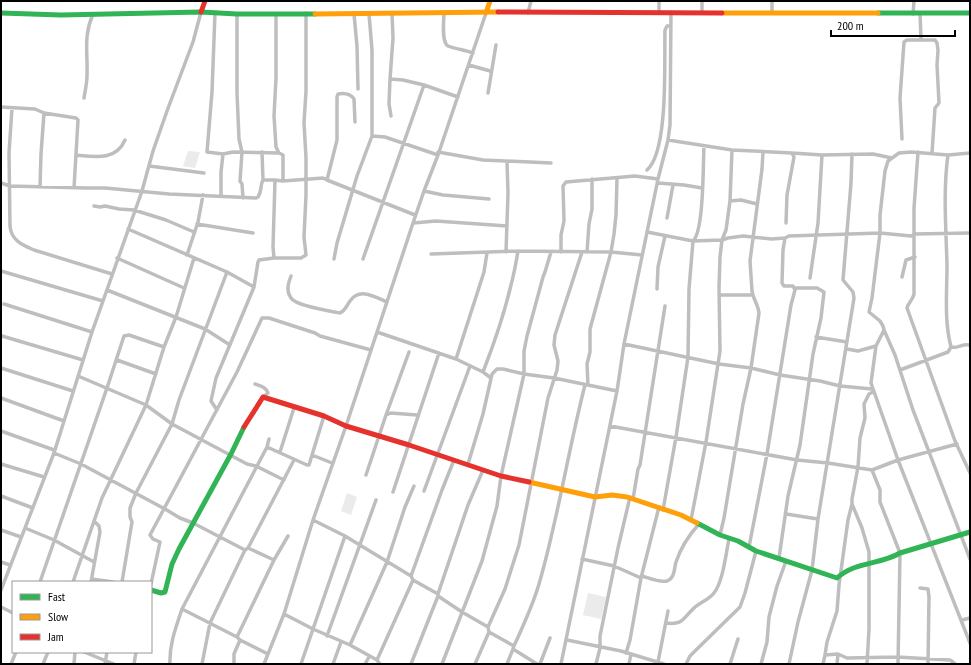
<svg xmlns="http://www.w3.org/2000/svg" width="971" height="665" font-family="'PT Sans Narrow',sans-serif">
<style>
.green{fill:#ebebeb}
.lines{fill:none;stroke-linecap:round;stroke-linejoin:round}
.street{stroke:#bebebe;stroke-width:3.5}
.fast{stroke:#30b455;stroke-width:5}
.slow{stroke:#ff9f0a;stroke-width:5}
.jam{stroke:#e5322d;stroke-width:5}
</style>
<rect width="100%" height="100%" fill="#fff"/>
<path class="green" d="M188 151 200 152 195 168 183 166Z
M347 493 357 497 351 515 341 511Z
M588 593 606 597 601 619 583 615Z"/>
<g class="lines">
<path class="street" d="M659 1V12
M702 1V12
M444 12C444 20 441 42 448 46 455 49 466 50 473 53
M215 13 212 92 207 152 223 154 233 152 279 153
M392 13 393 38 390 79 403 80 424 85
M528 13 531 1
M772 13V1
M920 13 921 39
M237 14V93L239 139 242 152 240 181 242 184 243 198
M276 14V78L274 116 276 147 279 153 283 155V181
M354 14 357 46 358 89
M369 14 372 50V136
M913 14 914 1
M469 65 490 71
M390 79 389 104 391 116
M488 93 496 45
M84 98C85 91 87 83 87 76 88 52 83 37 93 14
M1 107 35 109 44 113 76 118 78 120 74 188
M12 108 9 153 10 226C11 240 22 245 34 250L112 274
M902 139 900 98 904 42 907 40H935L937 43 938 50 937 65 939 103 935 108 932 153
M668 140 732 150 792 153 794 157 787 195 786 223
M438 152 483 160 551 163
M918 152 914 208V294C913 300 908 303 907 308L955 441 970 473
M792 153 822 155
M970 153 948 155 911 152 899 153 888 161 885 171 880 215V233L872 298 869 312 880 321 883 326 884 330 895 355 913 410 970 559
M76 155C95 157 116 161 125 140
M948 155C943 190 946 229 947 265 947 293 944 320 951 347
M149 166 204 173
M647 170C669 151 664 59 665 30L667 26H671
M263 180H275
M327 180 337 140V97L338 94C344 93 350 93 354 99L355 122
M1 183 10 186 86 188H105L169 194 256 198 258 197C262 191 260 185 263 180L262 152
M658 183 684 185 702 188
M40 187 41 154 44 113
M424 191 443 195 489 199
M221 195V172L223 154
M730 201 741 200 757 204
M94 206 100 207 105 206 119 209 134 210 166 220 194 232
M667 218 673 185
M413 223 436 221 507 226
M197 224 253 233
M128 229 227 272 254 287
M647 232 693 241 722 240 728 238 743 236 772 239 785 238 789 236 880 233 911 236 915 234 970 233
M506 252 508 193 507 162
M561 252V235L564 221 563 186 566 182 635 176 658 179
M587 252 589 224 592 209V179
M431 254 518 251 611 252 642 255
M187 255 198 222 203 195
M117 258 184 288
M274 258 273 247 275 180 283 181 323 178 327 180 415 215
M334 259 337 243 357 176 372 136 385 137 438 155
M363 259 424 85 458 97
M1 271 103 301
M291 276C288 284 286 291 291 298 296 306 330 311 340 313 346 310 346 306 350 301 360 287 375 297 387 302
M902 277 906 260 915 257
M810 278 818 223 822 155 873 154 892 158
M657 289 658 267 665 236
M107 290 205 329 230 345
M719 295H753
M4 304 92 332
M884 330 876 346 871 383 898 460 970 643
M377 332 456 359 483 372 491 378
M1 337 2 336 83 360
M816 337 847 342
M624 344 719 364 751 368 780 375 820 381 840 386 872 389
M847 349 858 351 876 346
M456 359 484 272 487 253
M117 360 156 374
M1 368 73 391
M900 370 948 352 951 347C958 349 962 343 970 345
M483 372C494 344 504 315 511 285 514 274 516 263 518 251
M78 376 146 405 172 424 247 464 256 466 284 480
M255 384C261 386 266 387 268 393L263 397
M588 385 587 364 590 352V329L611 252 614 234 616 215 617 178
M1 398 64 421
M217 410 211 401 216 378 254 287 258 262 259 260 274 258H301L306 255 304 237 306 195V158L304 123 306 91V13
M386 415 409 352
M610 426 797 460 828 463 872 470 898 460 957 444
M1 431 54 450
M267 447 307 465H309L312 455 332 463
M280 452 294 408
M54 453 81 464 165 509 180 518 193 523 245 550
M312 455 324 416
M1 464 44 477
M468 464 483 414 492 374 497 369H503L524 374 554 378 617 391
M872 470 880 490V502L900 553 898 664
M366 475 386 415 391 413 417 415
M424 491 470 366
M393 492 439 353
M1 496 33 508
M633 499 638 469 640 465 665 306
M852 504 862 528 869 552V629L867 664
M663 510 676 437 688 357 689 289 693 241C704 231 703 164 704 146
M786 514 818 519
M313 520 345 536 411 576 413 580 438 594V596L462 612 488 627 489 632 514 646 513 649 537 664
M691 520 706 442 720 351 719 288 720 257 722 240 726 230 730 201 732 150
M25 528 54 540 94 562
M1 530 21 537
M720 535 724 518 743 404 751 368 759 313C758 304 753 299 752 291L750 261 762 169 763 152
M749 547 767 454 791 305 795 290 793 286H784L782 283 783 250 785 238
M248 548 274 560
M779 558 788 496 800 445 813 354 821 318 824 292 817 288H794
M582 559 614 566 641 578
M1 562 10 565
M411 576 442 490 454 460
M642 576C649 578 660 583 667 581 675 578 674 569 676 562 681 547 689 535 699 524
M92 579 113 582
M40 582 107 388 124 336 129 335 164 347
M73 582 102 498 146 405 164 347 176 317 194 258
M91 582 100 532 99 526 94 521
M122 582 132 522 130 517V508L136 493 172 424 179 400 227 272
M151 584 160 542 153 539 150 535 237 372 262 318H269L315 333 320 336 371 350
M920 588 928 589 929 597 928 664
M1 590 54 453 92 332 142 191 153 151 167 111 193 42 201 12
M438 594 468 505 483 470
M1 607 13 613
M182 609 237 637 240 640 268 654
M284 614 313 629 350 645 377 660 380 664
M962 620 970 618
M666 623C682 625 682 620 692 610 698 603 709 600 714 593 723 582 726 553 729 539
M488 627 505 589 519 545 548 398 557 370 558 361 554 345 555 335 582 252
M327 636 376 500
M237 637 274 560 288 536
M567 640 621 651 664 664
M350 645 387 562 405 507 414 486
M514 646C523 626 533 605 539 584 558 519 568 451 585 385
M84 652 114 664
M626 653 630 640 641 578 659 507
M825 655 827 642 837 611 839 585 848 520 852 504V499L858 467 860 438 865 418 864 404 869 394 873 392
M377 660 413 580
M658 662 668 611
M11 664 16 652
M43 664 48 652
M74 664 75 652
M105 664 107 652
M134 664 136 652
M170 664C169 645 176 627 182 609L267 447 269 439
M202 664 210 623 245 550 248 548 294 460
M234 664V654L240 640
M264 664 284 614 313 520 346 426 413 223 424 191 438 155 486 13
M301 664 345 536
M333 664 341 642
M365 664 369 657
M411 664 438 596
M442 664 482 561 497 506 501 476 524 374V351L527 336 543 277 545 272 551 252
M475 664 489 632
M507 664 513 649
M540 664 550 638
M561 664 617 391 624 344 639 271 658 179 668 140 670 125 671 12
M596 664 600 648V636L618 548 630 497
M629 664 631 654
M686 664 690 656 696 650 740 607 745 593 756 551
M730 664 738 639
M761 664 767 642 769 617 777 586 786 561
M789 664 798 622 812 570 818 519 854 298 853 292 843 280 851 183 852 154
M823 664 825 655 838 654 847 658 897 657 950 660 953 662 955 664
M837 664 838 654"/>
<path class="fast" d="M1 13 61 15 201 12 237 14H315
M878 13H970
M697 523 720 535 738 541 756 551 837 578C856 561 880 565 900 553L970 532
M151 590 161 593 165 592 172 564 179 549 231 454 244 427"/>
<path class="slow" d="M486 13 490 1
M722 13H878
M315 14 498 12
M529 482 595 497 612 495 627 497 681 515 697 523"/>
<path class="jam" d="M201 12 205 1
M498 12 722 13
M244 427 263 397 324 416 346 426 409 445 501 476 529 482"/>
</g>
<rect width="971" height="665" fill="none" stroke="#000000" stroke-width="4"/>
<rect x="12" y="581" width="140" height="72" fill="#ffffff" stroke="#999999"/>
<rect x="20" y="594" width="20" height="6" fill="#30b455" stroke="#999999"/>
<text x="48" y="601" font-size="12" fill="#000000">Fast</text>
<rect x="20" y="614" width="20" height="6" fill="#ff9f0a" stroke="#999999"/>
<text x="48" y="621" font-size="12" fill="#000000">Slow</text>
<rect x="20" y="634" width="20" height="6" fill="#e5322d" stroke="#999999"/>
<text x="48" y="641" font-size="12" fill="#000000">Jam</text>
<path d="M831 30v6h124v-6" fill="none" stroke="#000000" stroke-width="2"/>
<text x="837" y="30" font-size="12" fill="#000000" stroke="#ffffff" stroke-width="3" paint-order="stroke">200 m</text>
</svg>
